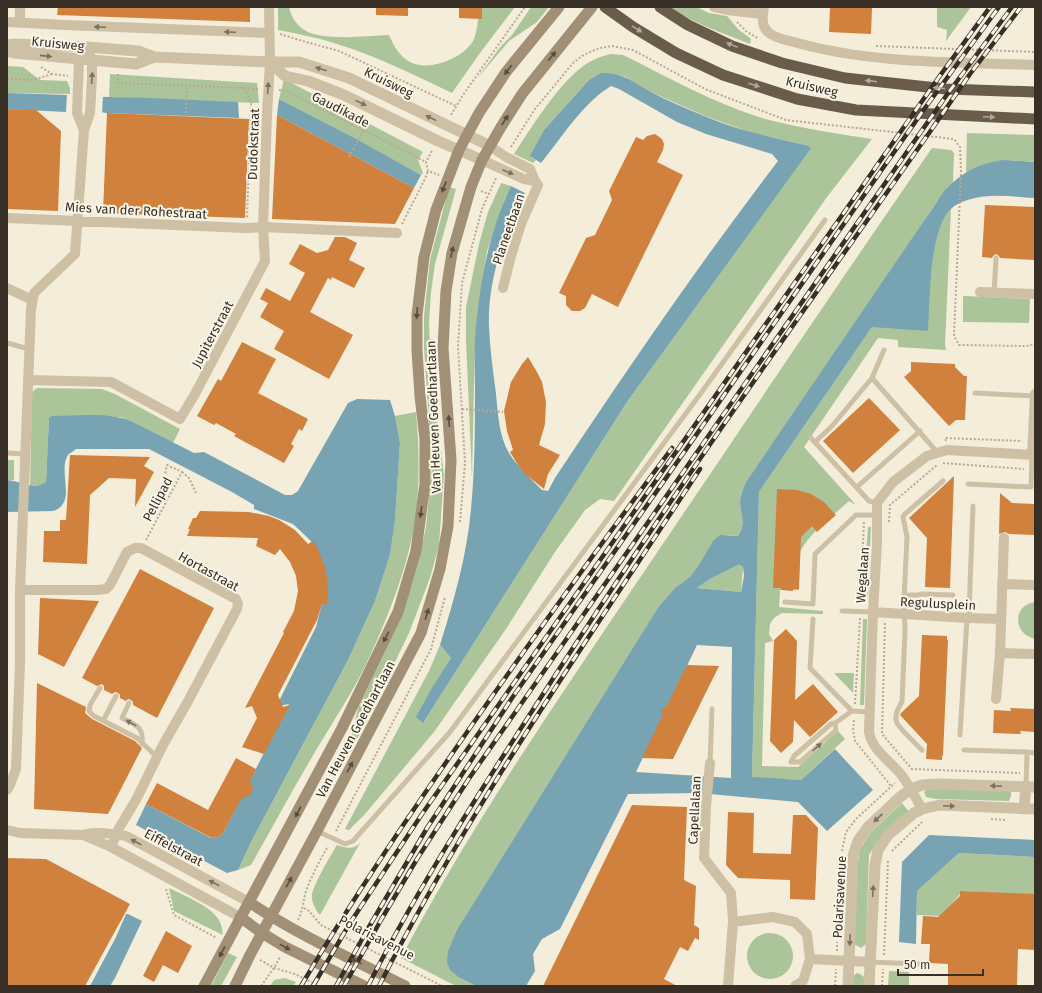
<svg xmlns="http://www.w3.org/2000/svg" width="1042" height="993" font-family="'Fira Sans',sans-serif">
<style>
.green{fill:#acc499}
.water{fill:#77a3b3;fill-rule:evenodd}
.pier{fill:#f4edda}
.building{fill:#cf813d}
.lines{fill:none;stroke-linecap:round;stroke-linejoin:round}
.path{stroke:#b9aa8f;stroke-width:2;stroke-dasharray:2 2;stroke-linecap:butt}
.service{stroke:#cdc0a5;stroke-width:5}
.minor{stroke:#cdc0a5;stroke-width:10}
.tertiary{stroke:#cdc0a5;stroke-width:11}
.secondary{stroke:#a18f76;stroke-width:11}
.trunk{stroke:#6a5c4a;stroke-width:11}
.rail-casing{stroke:#383027;stroke-width:4.5}
.rail{stroke:#fbf6e7;stroke-width:3;stroke-dasharray:9;stroke-linecap:butt}
.oneway{fill:#7b7160}
.oneway2{fill:#b2a998}
.oneway3{fill:#584c3f}
.labels{text-anchor:middle;stroke-width:4;stroke-linejoin:round;paint-order:stroke}
.street-label{font-size:13px;fill:#383027;stroke:#fbf6e7}
</style>
<rect width="100%" height="100%" fill="#f4edda"/>
<path class="green" d="M278 7H289C291 17 297 26 306 31 324 41 368 36 389 35 394 46 400 58 412 63 431 71 463 58 473 41 478 31 478 17 479 7H515L480 53 452 93C416 76 379 57 340 45 320 38 299 34 278 30Z
M531 7H549L537 22 509 41 476 80 501 46 512 35Z
M670 7H697L709 13 727 16 738 29 751 39 750 44C723 33 694 24 670 7Z
M937 7H971L946 41 947 30 937 27Z
M610 54 623 55C672 79 720 107 773 121 806 129 839 134 872 139L827 197 614 501 600 499 585 510 555 552 506 629 434 732 365 814 349 830 345 829 429 671 440 645 451 658 444 670 423 723 627 402 713 283 806 145 755 134 705 116 651 92 624 76 601 73 589 80 544 130 531 157 536 160 533 163 514 154C531 128 557 86 582 67 591 60 600 57 610 54Z
M7 66 23 67 40 80 67 81 70 88V94L7 93Z
M110 74 257 83 259 103 109 97Z
M284 79 423 152 418 160 423 173 421 175 357 140 279 99Z
M967 133 1035 135V162C1008 160 989 158 966 173Z
M932 148 951 150 954 153 953 182 933 207 908 246 746 482C743 488 741 495 740 501 740 514 747 524 738 536L727 535 690 577 676 587 460 978 476 986H456L401 958C474 820 563 692 650 563 744 424 837 285 932 148Z
M501 183 511 186 504 201 487 251 481 290 475 340 472 478 466 340V307L479 244 488 212Z
M449 187 456 189 435 264 431 292 429 323 431 370 435 405 444 474 439 545 430 578 409 633 366 722 345 762 358 708 400 620 418 564 426 527 432 466 424 348V316L430 260Z
M951 208 945 345 946 350 898 347V340L878 338 804 447 856 505 849 501C835 514 806 536 800 553 796 564 799 578 799 590H780L779 607 823 611V614L782 613 774 618 770 624 769 634 773 641 765 643 762 766 798 767 838 731 845 739 801 780 752 778 759 492 872 327 931 274C934 252 934 224 951 208Z
M963 296 1030 299 1029 323 963 322Z
M37 388 102 389 115 394 180 429 173 443 131 421 120 417 49 418 46 482 42 485 30 486 32 392Z
M416 412C419 446 420 480 416 514 410 561 389 615 369 658 354 691 333 721 315 752 293 789 272 828 251 865L238 870 253 838 348 660 375 601 390 555 395 521 400 443 395 416Z
M7 460H14V480H7Z
M868 527H871L868 597H863Z
M739 563 743 567 741 592 697 588 710 579Z
M1035 602V639C1013 634 1012 605 1035 602Z
M863 619H867L864 705H860Z
M834 673H854L853 693Z
M929 787 1011 790V796L1009 801 936 799 926 797 924 792Z
M902 803 909 812 877 842 869 855 866 944 861 948 854 944 855 880 860 849 871 832Z
M360 843 320 915C316 911 311 901 312 895 313 885 331 855 337 845 345 848 353 850 360 843Z
M959 853 1035 857V895L963 891 941 916 917 915V891Z
M169 888C183 895 211 906 219 920 222 925 222 930 223 935L174 911Z
M747 956a23 23 0 1 1 46 0a23 23 0 1 1-46 0Z
M228 953 237 957 221 986H211Z
M889 971 909 972V986H888Z
M857 973 860 974 864 977V986H852V977Z
M285 978 296 982 293 986H270L274 980Z"/>
<path class="water" d="M601 73C624 73 632 81 651 92 668 101 686 108 704 116 737 130 772 138 806 145L811 148 627 402 423 723 416 717 432 688 451 658 440 645C454 600 467 555 471 509 475 469 475 427 475 387 475 371 474 355 475 339 479 286 488 234 511 186L525 193C504 230 487 284 489 327 490 349 493 372 496 394 498 414 499 436 509 453 516 465 532 480 542 490L548 491 555 478C626 371 699 264 778 161L772 154 706 134 677 122 619 89 611 86C583 103 562 137 541 163L530 156 544 130 589 80Z
M7 93 67 95V96L151 98 238 102 239 118 106 113 101 112 66 111V112L7 109Z
M279 99 358 140 421 175 414 188 277 115Z
M1003 160 1035 162V198C1015 197 991 193 971 199 964 201 955 204 950 210 929 230 930 302 928 331L872 327 759 492 752 777 801 780 835 749 873 790 827 831 798 802 699 793 628 794 560 929 542 939 533 954 535 971 526 986H476L460 978 450 970 447 962 448 951 457 930 658 608 676 587 690 577 699 565 713 541 720 535 738 536C747 524 740 514 740 501 741 495 743 488 746 482L945 190C962 172 979 163 1003 160ZM739 564 743 567 744 576 741 592 697 588 710 579ZM697 645 732 647 731 778 636 772Z
M357 399 390 400 395 416 400 443 395 521 390 555 375 601 348 660 253 838 238 870 227 873 136 825 146 804 211 838 219 837 224 831 289 704 279 706 280 699 316 627 325 592 321 565 311 541 293 524 254 509V505L232 492 149 449H76C74 451 70 453 68 455 57 472 78 503 53 511L7 512V480C21 481 33 491 46 482L49 418 52 416C78 416 107 412 131 421L194 453 204 452 285 495H292L298 491 348 403Z
M929 835 1035 840V857L959 853 917 891 916 944 899 942 902 862Z
M126 914H128L142 921 115 978 110 986H90L116 937Z"/>
<path class="pier" d="M67 94 103 95 102 114 66 112Z"/>
<path class="building" d="M58 7H250V22L57 15Z
M376 7H408V16L376 15Z
M459 7H482V19L459 18Z
M830 7 872 8 871 34 829 32Z
M7 109 36 110 61 131 58 211 7 209Z
M107 113 249 119 245 218 103 213Z
M277 115 414 188 395 224 272 219Z
M655 134 662 139 664 144 663 150 657 162 683 175 618 307 592 294 585 308 580 311H572L566 305V296L559 293 586 238 595 235 612 200 609 191 636 137 643 140 647 136Z
M985 205 1035 207V260L1000 258 998 255 996 254 993 256 992 258 982 257Z
M335 237H345L357 243 349 260 365 268 354 288 332 277 331 280 328 278 310 312 353 335 329 379 274 349 284 331 260 317 268 303 260 299 266 288 290 301 305 273 289 264 300 244 317 253 328 250Z
M242 342 276 359 258 393 308 419 302 431 299 429 291 444 294 446 284 463 234 436 236 434 216 423 214 425 197 416 218 379 221 381Z
M528 357 537 372 542 382 546 402 545 424 539 445 560 455 548 474 544 489 525 474 518 465 510 452 513 450 507 431 504 411 511 382 522 364Z
M911 362 955 364V367L964 376H967L965 420H956L949 426 924 399 904 377 911 371Z
M869 398 900 430 853 473 823 441Z
M70 455 150 457 144 466 154 472 135 507 136 479 109 478 90 495 87 564 43 562 44 531H60V520H66Z
M954 476 950 588 925 587 927 538 909 518Z
M777 489 797 490 811 494 824 502 836 515 817 532 812 526 801 537 799 589H793V591L781 590V588H773Z
M1000 493 1012 503 1035 504V535L1009 534 1005 532 999 534Z
M200 511 249 512 269 516 279 520 295 530 308 544 313 541 318 549 325 567 328 586 327 605 322 604 317 620 278 695 283 707 290 705 264 754 242 747 257 718 252 706 245 708 284 633 283 632 294 611 298 591 296 576 290 562 280 549 275 555 256 546 258 538 187 536 190 529H188L193 518H196Z
M140 569 214 608 157 718 133 705V702L131 700 128 699 126 701 120 698V695L118 693 115 692 112 694 104 690V686L102 684 97 686 82 678Z
M40 598 99 601 64 667 38 654Z
M786 629 797 641 795 700 813 684 838 712 810 737 794 720 793 742 781 753 770 741 774 640Z
M922 635 947 636V640H948L943 756 942 755V760L926 759 927 744 900 715 901 713 919 696Z
M687 665 719 666 673 759 642 758 663 714 661 710 666 707Z
M37 683 86 707 85 713 92 719 135 741 142 748 108 814 34 809Z
M1010 708 1035 709V732L1020 731 1021 734 993 733 994 710 1011 711Z
M236 758 256 769 250 781 253 787 252 792 248 796 241 799 224 831 219 837 212 838 208 836 146 804 157 783 208 810Z
M632 805 687 807 684 880 696 886 694 925 699 928V940L695 938 688 951 680 947 664 979 677 986H543Z
M728 812 754 813 753 853 791 854 793 815H806L818 828 815 900 790 899V880L738 878 726 865Z
M7 858 46 859 130 904 85 986H7Z
M960 891 1035 894V950L1018 949 1017 986H948V964L929 963 930 944H921L923 916 938 917 960 896Z
M166 931 192 946 178 973 163 965 154 982 143 976Z"/>
<g class="lines">
<path class="path" d="M737 22 747 32 759 39
M280 34 306 42 339 51 456 106
M876 46 1035 52
M41 67 52 74 68 76
M118 74V83L244 88 251 102 247 219
M7 79 33 80 52 74
M244 88 258 89
M279 90 286 91 426 162
M451 115 463 95 525 7
M186 117 187 86
M511 147 535 109 573 63 582 56 592 51 600 48 612 46 633 50 705 89 786 120 954 139 960 147 961 172 954 336 959 345 1027 346 1035 344
M432 151 426 162 428 171 439 175
M349 157 364 130
M481 191 489 194
M402 224 425 179 428 171
M462 409 503 412
M946 441 945 438 1022 441
M943 463 1024 469
M182 472 189 478 196 493
M460 522 465 463 458 346 462 283 482 209 496 178
M889 522 890 505 937 465
M146 540 182 472 167 465 165 474
M860 604 864 522
M885 623 882 734 911 768
M855 704 860 618
M854 720 853 730 855 741 891 786
M911 769 1020 773
M991 819 1006 820
M336 831 431 649 445 597
M842 851 846 832 856 819 895 783
M892 851 922 822
M166 889 174 915 217 938
M304 908 309 911 321 925 442 986
M298 920C303 910 303 901 306 891 312 875 320 860 328 846
M838 933 840 878
M837 951V942
M884 955 888 861
M260 960 274 968 295 974 319 986
M261 986 274 968 280 957
M835 986 836 969
M882 986 883 969"/>
<path class="service" d="M994 293 996 258
M7 343 29 349
M884 350 872 378 938 453
M975 393 1035 396
M811 438 869 501 877 503
M815 442 832 426 872 378
M7 453 25 454
M968 484 1031 487 1032 455
M857 487 920 431
M904 595H918L922 594 953 595
M785 602 813 604 815 554 856 515H877
M842 611 873 612
M813 619 810 668 852 711 870 712
M100 688 90 705 89 711 94 716 137 738 157 757
M129 703 122 718C135 725 144 726 142 744
M103 721 116 696
M835 723 836 730 800 762H791L794 756 831 724 835 723 852 711
M960 735 967 618 969 613 973 506
M922 750C916 744 900 729 897 723 894 716 898 708 902 702L905 631 904 600 907 537 903 517 905 514 943 481
M964 750 1027 752 1026 786
M1027 752 1035 753
M710 763 712 709
M317 831 345 844 353 841 450 732 701 393 825 220
M870 962 919 964"/>
<path class="minor" d="M269 7 270 62 267 114 263 227 397 233
M714 7 727 10 762 14
M764 7C762 16 761 26 768 32 774 38 786 40 794 42 870 64 956 62 1035 65
M7 22 65 25 269 33
M20 22V7
M83 53 79 60 77 113 84 130
M490 146 506 157 530 169 535 181 538 185 521 224 511 256 503 288
M482 160 524 179 535 181
M7 218 246 228 263 227 265 261 195 394 180 419 111 382 28 380
M7 288 32 300
M980 292 1035 294
M1032 455 1035 394
M1004 538 1000 653 1035 654
M1002 584 1035 585
M20 590H97L106 589 110 585 127 552 135 548H141L236 599 238 604 237 609 187 703 163 745 137 798 118 830 111 847
M873 612 967 618 1001 619
M996 699 1000 653
M710 763 706 806 704 858 731 893 733 922 728 986
M7 790 10 785 16 769 20 662V590L31 309 34 293 75 254 84 130 90 113 92 78V61L87 47
M922 809C916 798 910 787 903 777 892 762 872 751 869 732L873 612 877 543V503L893 482 927 456 947 450 1035 455
M7 830 20 833 82 835C97 831 111 834 126 836L249 902
M83 835 111 847 240 917
M733 922 773 917 795 922 807 934 810 959 803 981 795 986
M810 959 870 962"/>
<path class="tertiary" d="M7 45 15 44 87 47 138 51 154 57 270 62H299L349 78 490 146
M7 51 14 53 136 64 154 57
M270 62 285 76 308 81 344 95 438 141 482 160
M1024 809 1026 786
M848 986 853 856 858 841 868 827 900 797 911 789 922 785 940 784 1035 787
M869 986 875 865 878 850 888 835 914 813 922 809 940 805 1035 809"/>
<path class="secondary" d="M249 902C298 935 352 959 405 986
M240 917 262 933 285 947 364 986
M204 986 342 728 398 612 416 551 425 484V439L420 396 417 351V315L424 257 436 210 459 150 479 113 506 72 559 7
M235 986 250 955 317 831 421 633 440 569 448 526 451 460 443 348 446 291 452 253 471 187 482 160 501 127 522 94 592 7"/>
<path class="trunk" d="M605 7 633 27 676 53 723 75 797 99 856 110 1035 119
M660 7 688 25 732 46 782 63 845 78 946 89 1035 92"/>
<g class="rail-casing">
<path id="rail" d="M301 986C354 896 412 811 472 725 537 632 604 540 672 448
M313 986 350 923 422 814 939 77 990 7
M336 986 366 932 427 828 512 698 925 108 999 7
M344 986 381 920 417 859 470 777 946 96 1012 7
M368 986C421 882 484 785 547 688 668 500 798 318 927 136L970 74 1021 7
M379 986C471 805 589 638 700 469"/>
</g>
<use href="#rail" class="rail"/>
</g>
<defs><path id="oneway-solid" d="M-6-.8H1V-3.2L6.5 0L1 3.2V.8H-6Z"/></defs>
<g class="oneway">
<use href="#oneway-solid" transform="translate(100 27) rotate(-178)"/>
<use href="#oneway-solid" transform="translate(230 32) rotate(-178)"/>
<use href="#oneway-solid" transform="translate(46 56) rotate(6)"/>
<use href="#oneway-solid" transform="translate(321 69) rotate(-162)"/>
<use href="#oneway-solid" transform="translate(92 78) rotate(-86)"/>
<use href="#oneway-solid" transform="translate(268 88) rotate(-86)"/>
<use href="#oneway-solid" transform="translate(361 103) rotate(26)"/>
<use href="#oneway-solid" transform="translate(431 118) rotate(-154)"/>
<use href="#oneway-solid" transform="translate(508 172) rotate(23)"/>
<use href="#oneway-solid" transform="translate(131 723) rotate(-151)"/>
<use href="#oneway-solid" transform="translate(817 747) rotate(-42)"/>
<use href="#oneway-solid" transform="translate(996 786) rotate(-178)"/>
<use href="#oneway-solid" transform="translate(949 806) rotate(2)"/>
<use href="#oneway-solid" transform="translate(878 818) rotate(137)"/>
<use href="#oneway-solid" transform="translate(136 842) rotate(-152)"/>
<use href="#oneway-solid" transform="translate(214 883) rotate(-152)"/>
<use href="#oneway-solid" transform="translate(873 891) rotate(-87)"/>
<use href="#oneway-solid" transform="translate(850 940) rotate(92)"/>
</g>
<g class="oneway2">
<use href="#oneway-solid" transform="translate(637 29) rotate(32)"/>
<use href="#oneway-solid" transform="translate(732 45) rotate(-158)"/>
<use href="#oneway-solid" transform="translate(871 81) rotate(-173)"/>
<use href="#oneway-solid" transform="translate(754 85) rotate(18)"/>
<use href="#oneway-solid" transform="translate(939 88) rotate(-175)"/>
<use href="#oneway-solid" transform="translate(989 117) rotate(3)"/>
</g>
<g class="oneway3">
<use href="#oneway-solid" transform="translate(552 56) rotate(-51)"/>
<use href="#oneway-solid" transform="translate(508 70) rotate(127)"/>
<use href="#oneway-solid" transform="translate(505 120) rotate(-57)"/>
<use href="#oneway-solid" transform="translate(444 187) rotate(111)"/>
<use href="#oneway-solid" transform="translate(452 252) rotate(-77)"/>
<use href="#oneway-solid" transform="translate(417 313) rotate(95)"/>
<use href="#oneway-solid" transform="translate(449 421) rotate(-94)"/>
<use href="#oneway-solid" transform="translate(421 512) rotate(98)"/>
<use href="#oneway-solid" transform="translate(427 614) rotate(-73)"/>
<use href="#oneway-solid" transform="translate(386 637) rotate(116)"/>
<use href="#oneway-solid" transform="translate(350 767) rotate(-62)"/>
<use href="#oneway-solid" transform="translate(298 812) rotate(118)"/>
<use href="#oneway-solid" transform="translate(289 882) rotate(-61)"/>
<use href="#oneway-solid" transform="translate(285 947) rotate(29)"/>
<use href="#oneway-solid" transform="translate(222 952) rotate(118)"/>
<use href="#oneway-solid" transform="translate(356 961) rotate(-154)"/>
</g>
<g class="labels">
<g class="street-label">
<text transform="translate(58 43) rotate(6)" y="5">Kruisweg</text>
<text transform="translate(389 82) rotate(26)" y="5">Kruisweg</text>
<text transform="translate(812 86) rotate(13)" y="5">Kruisweg</text>
<text transform="translate(341 109) rotate(27)" y="5">Gaudikade</text>
<text transform="translate(253 144) rotate(-88)" y="5">Dudokstraat</text>
<text transform="translate(136 210) rotate(3)" y="5">Mies van der Rohestraat</text>
<text transform="translate(508 229) rotate(-71)" y="5">Planeetbaan</text>
<text transform="translate(212 334) rotate(-62)" y="5">Jupiterstraat</text>
<text transform="translate(433 417) rotate(-92)" y="5">Van Heuven Goedhartlaan</text>
<text transform="translate(157 499) rotate(-62)" y="5">Pellipad</text>
<text transform="translate(209 571) rotate(29)" y="5">Hortastraat</text>
<text transform="translate(862 575) rotate(-86)" y="5">Wegalaan</text>
<text transform="translate(938 603) rotate(3)" y="5">Regulusplein</text>
<text transform="translate(355 729) rotate(-62)" y="5">Van Heuven Goedhartlaan</text>
<text transform="translate(694 810) rotate(-87)" y="5">Capellalaan</text>
<text transform="translate(174 847) rotate(28)" y="5">Eiffelstraat</text>
<text transform="translate(839 897) rotate(-87)" y="5">Polarisavenue</text>
<text transform="translate(377 937) rotate(27)" y="5">Polarisavenue</text>
</g>
</g>
<rect width="1042" height="993" fill="none" stroke="#383027" stroke-width="16"/>
<path d="M898 969v6h85v-6" fill="none" stroke="#383027" stroke-width="2"/>
<text x="904" y="969" font-size="12" fill="#383027" stroke="#fbf6e7" stroke-width="3" paint-order="stroke">50 m</text>
</svg>
